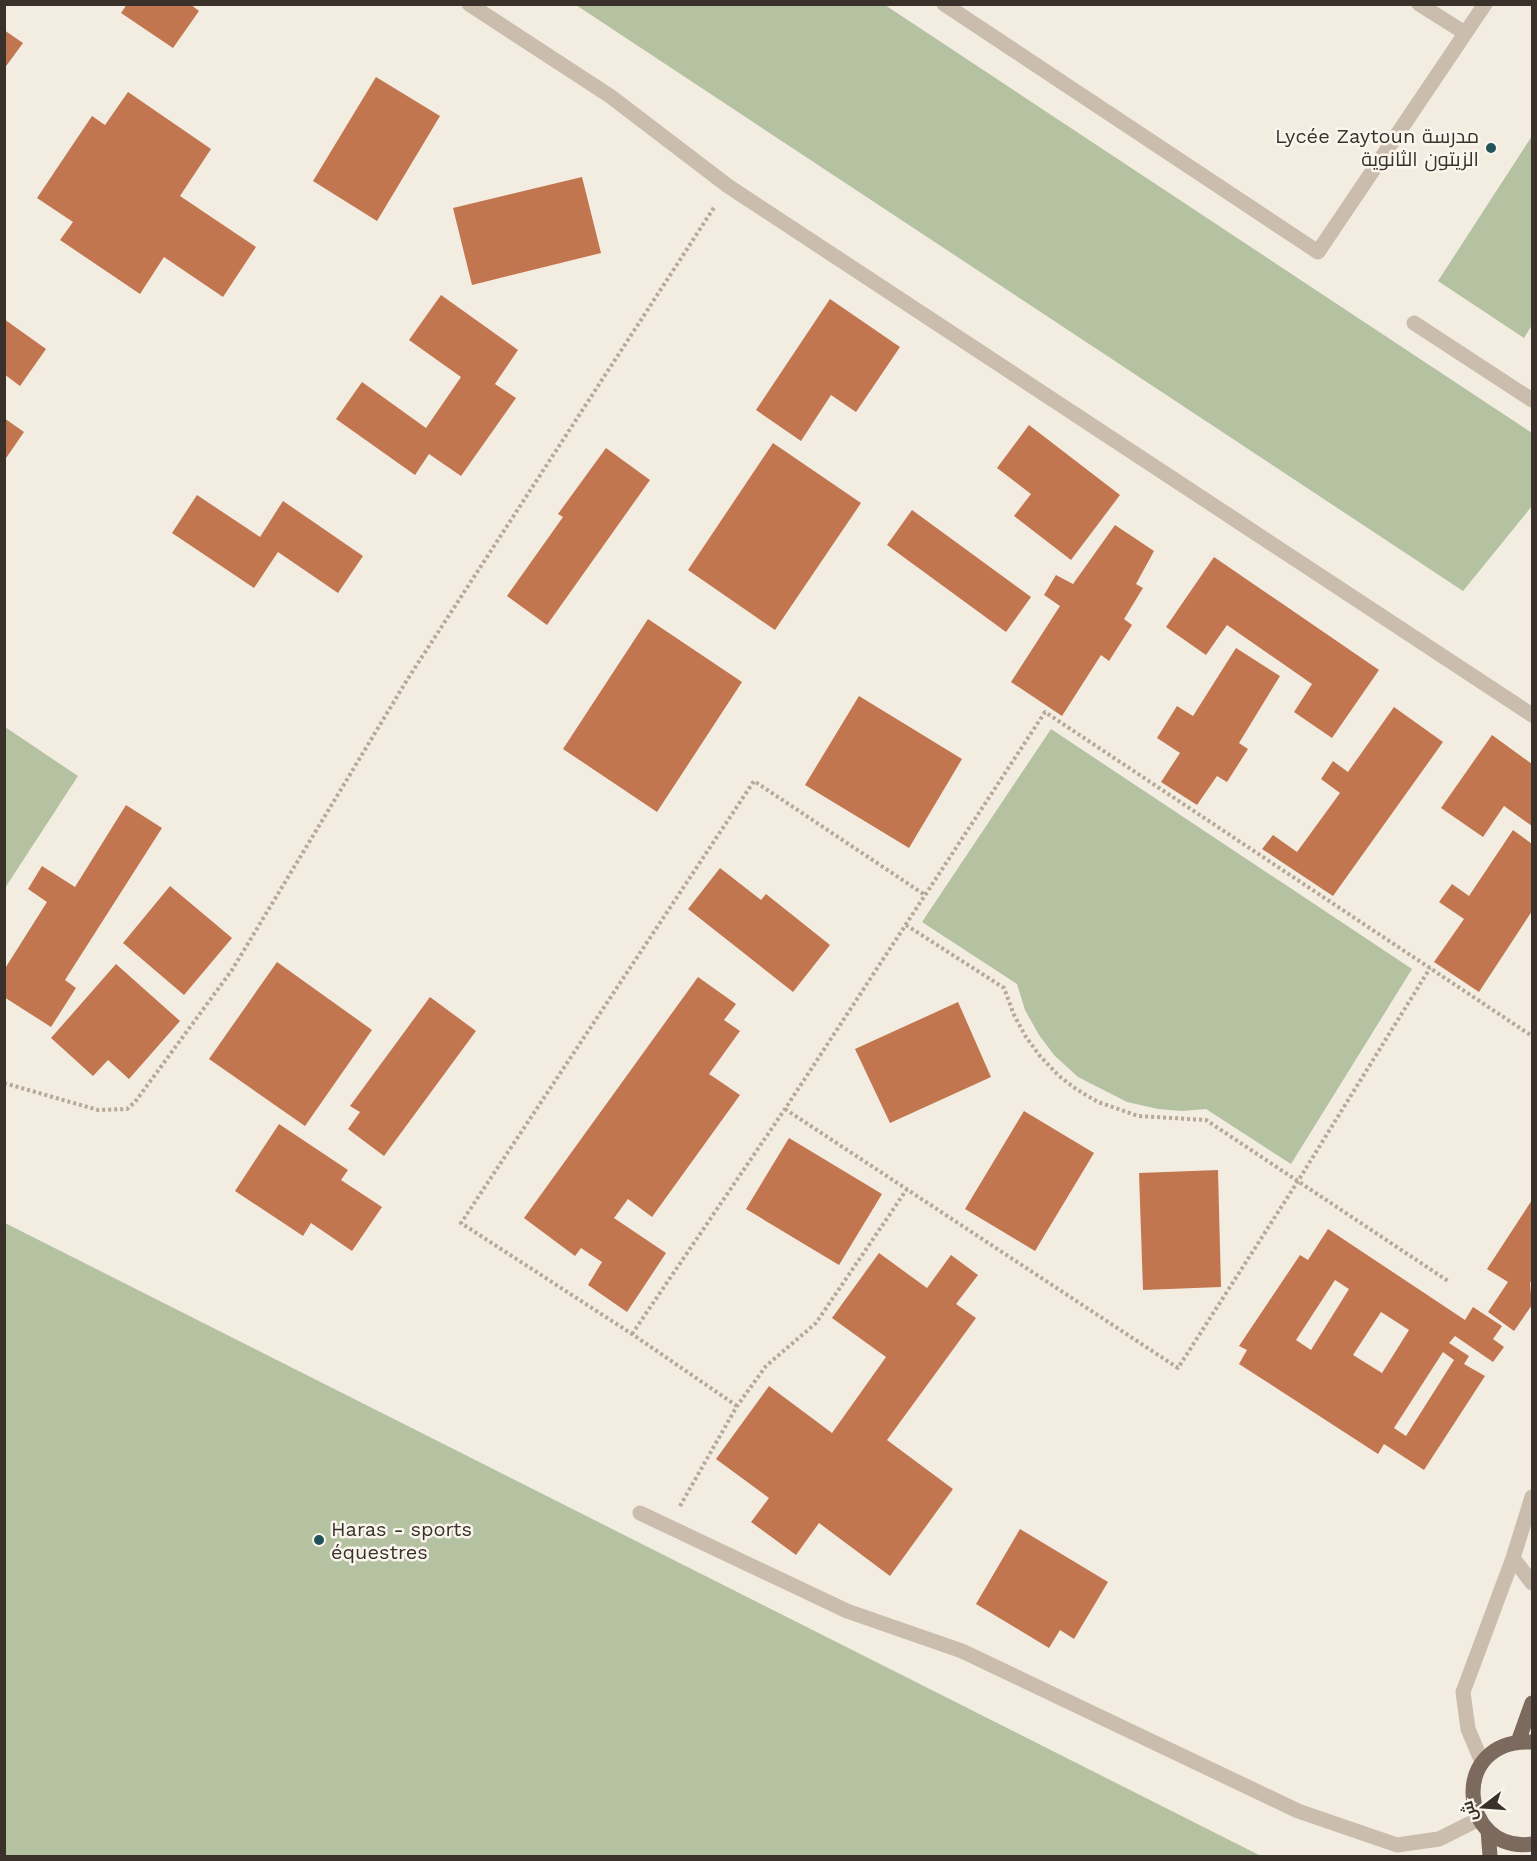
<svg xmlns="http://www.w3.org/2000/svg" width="1537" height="1861" font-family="'Work Sans',Cairo,sans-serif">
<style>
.green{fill:#b4c2a1}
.building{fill:#c27650;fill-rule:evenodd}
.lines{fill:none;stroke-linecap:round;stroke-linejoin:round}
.path{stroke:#b7a897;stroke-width:4;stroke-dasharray:3 3;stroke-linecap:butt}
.minor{stroke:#cbbdad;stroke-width:15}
.major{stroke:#7b6a5d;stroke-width:15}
.poi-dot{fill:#22525a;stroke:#faf6ee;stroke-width:2}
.labels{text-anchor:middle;stroke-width:5;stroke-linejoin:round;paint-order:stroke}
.poi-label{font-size:20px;fill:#3a312b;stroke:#faf6ee;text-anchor:end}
</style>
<rect width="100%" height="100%" fill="#f3ece1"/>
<path class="green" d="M576 5H885L1532 433V506L1463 591Z
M1532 136V325L1524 338 1438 281Z
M5 727 78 776 5 888Z
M1051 729 1412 969 1291 1164 1206 1109 1182 1111 1158 1109 1127 1102 1078 1077 1054 1055 1039 1035 1025 1010 1017 984 922 922Z
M4 1223H5L1261 1856H5Z"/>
<path class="building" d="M127 4H190L199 11 173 48 121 13Z
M4 30 23 43 4 69Z
M376 77 440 116 377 221 313 181Z
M128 92 211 149 180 196 256 247 223 297 164 257 140 294 60 240 73 222 37 198 92 116 105 125Z
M582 177 601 253 472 285 453 208Z
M441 295 518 350 495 384 516 398 461 476 429 454 415 475 336 419 362 382 426 428 461 377 409 340Z
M830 299 900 347 856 412 831 395 801 441 756 410Z
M4 319 46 349 20 386 4 374Z
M4 418 24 432 4 461Z
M1029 425 1120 495 1071 560 1014 516 1031 494 997 468Z
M773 443 861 503 775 630 688 570Z
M606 448 650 480 547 625 507 596 563 517 558 514Z
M197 495 260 537 283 501 363 556 338 593 278 552 254 588 172 533Z
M912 510 1031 597 1006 632 887 545Z
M1115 525 1154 551 1136 584 1143 588 1124 619 1132 625 1109 661 1101 655 1062 716 1011 682 1060 606 1044 595 1056 575 1073 584Z
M1214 557 1379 670 1332 738 1294 712 1312 684 1227 625 1206 655 1166 627Z
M648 619 742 682 657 812 563 749Z
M1236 648 1280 676 1239 743 1248 749 1227 782 1217 776 1197 805 1161 782 1180 753 1157 738 1177 706 1193 716Z
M859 696 962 759 909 848 805 785Z
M1394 707 1443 742 1333 896 1262 849 1273 835 1297 852 1340 793 1321 779 1333 761 1348 772Z
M1492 735 1532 764V826L1504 806 1483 837 1441 808Z
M126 805 162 828 65 980 76 988 51 1027 4 997V970L47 902 28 889 42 866 75 887Z
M1513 830 1532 844V911L1479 992 1434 962 1464 919 1439 902 1452 884 1469 896Z
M720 868 761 900 766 894 830 945 793 992 688 909Z
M170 886 232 938 184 995 123 943Z
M277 962 372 1030 305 1126 209 1059Z
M116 964 180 1021 129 1079 108 1060 93 1076 51 1038Z
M698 977 736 1004 724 1020 740 1031 709 1074 740 1095 652 1217 628 1199 614 1218 666 1253 627 1312 588 1285 602 1262 581 1248 575 1256 524 1218Z
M430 997 476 1031 384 1156 348 1129 360 1112 350 1106Z
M958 1002 991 1077 890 1123 855 1049Z
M1024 1111 1094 1153 1035 1251 965 1209Z
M279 1124 348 1170 341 1180 382 1207 352 1251 311 1223 303 1236 235 1191Z
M789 1138 882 1194 839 1265 746 1209Z
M1218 1170 1221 1287 1143 1290 1139 1173Z
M1532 1200V1280L1530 1283 1532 1305 1514 1331 1488 1312 1508 1282 1487 1269Z
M1328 1229 1465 1320 1473 1307 1502 1326 1493 1339 1504 1347 1493 1362 1455 1336 1449 1343 1469 1356 1464 1364 1485 1376 1424 1470 1384 1444 1378 1454 1239 1364 1247 1350 1239 1346 1300 1255 1308 1260ZM1335 1280 1349 1289 1311 1350 1296 1340ZM1381 1312 1409 1330 1382 1373 1353 1355ZM1443 1352 1454 1360 1406 1436 1394 1428Z
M879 1253 927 1288 951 1255 978 1275 956 1304 976 1318 887 1440 953 1489 890 1576 819 1523 796 1555 751 1522 769 1498 716 1459 769 1386 832 1433 886 1357 832 1318Z
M1020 1529 1108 1582 1074 1639 1060 1630 1049 1648 976 1604Z"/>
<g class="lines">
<path class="path" d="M906 925 1004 988 1014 1015 1026 1037 1040 1056 1059 1076 1076 1089 1098 1102 1138 1116 1206 1120 1448 1281
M4 1083 98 1110 127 1109 135 1102 232 970 407 680 715 206
M785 1109 1178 1368 1298 1181 1430 968
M632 1334 785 1109 1045 712 1532 1036
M737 1406 632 1334 461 1223 754 781 925 895
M680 1506 737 1406 766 1366 816 1323 907 1189"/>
<path class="minor" d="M469 4 610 96 728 186 1532 715
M944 4 1318 252 1485 4
M1419 4 1465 33
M1414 323 1532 400
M640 1513 847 1611 962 1651 1298 1811 1397 1845 1439 1839 1479 1819
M1513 1558 1532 1583
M1482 1762 1468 1729 1463 1692 1513 1558 1532 1497"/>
<path class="major" d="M1518 1742 1532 1703
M1532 1742C1448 1738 1459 1854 1532 1844
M1488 1830 1490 1856"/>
</g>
<g class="poi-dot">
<circle cx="1491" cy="148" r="6"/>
<circle cx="319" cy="1540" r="6"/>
</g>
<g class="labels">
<g class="poi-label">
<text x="1479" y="143">Lycée Zaytoun مدرسة<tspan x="1479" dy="23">الزيتون الثانوية</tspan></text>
<text x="331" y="1536" text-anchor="start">Haras - sports<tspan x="331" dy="23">équestres</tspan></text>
</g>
</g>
<rect width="1537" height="1861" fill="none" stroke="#3a312b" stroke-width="12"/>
<g transform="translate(1483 1807) rotate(253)" stroke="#faf6ee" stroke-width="4.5" paint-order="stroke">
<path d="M0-4.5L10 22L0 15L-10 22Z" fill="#3a312b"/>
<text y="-9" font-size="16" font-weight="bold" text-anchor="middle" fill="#3a312b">ش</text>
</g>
</svg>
